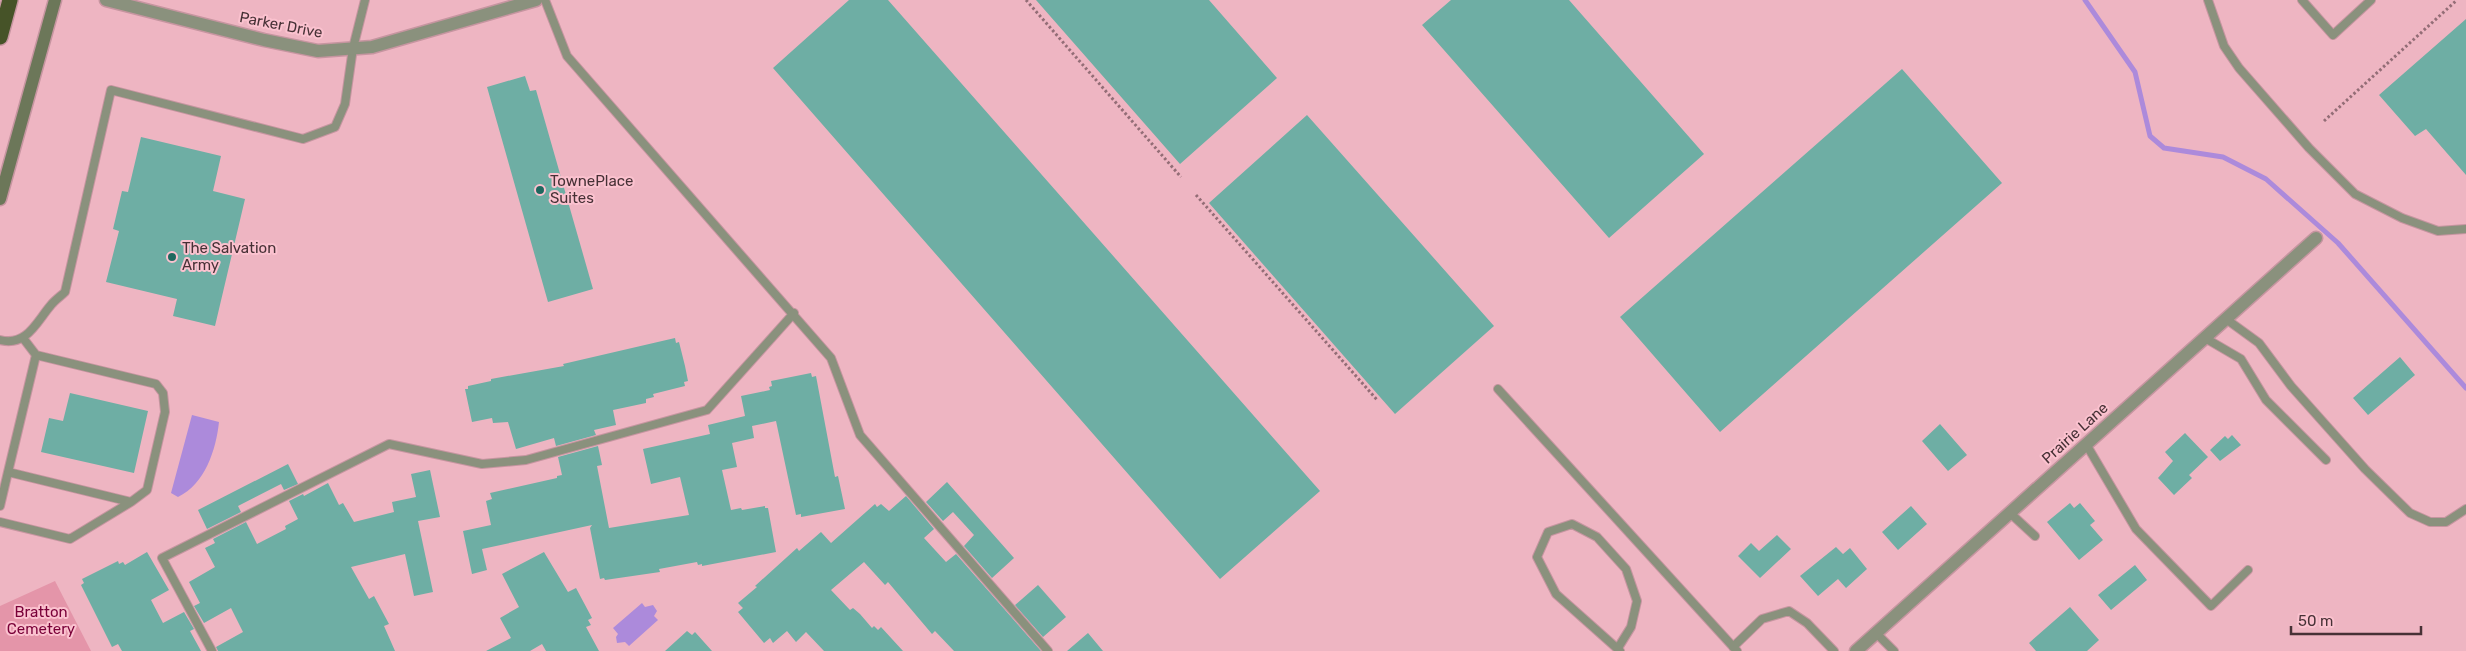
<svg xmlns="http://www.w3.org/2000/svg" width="2466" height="651" font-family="Rubik,sans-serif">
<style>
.green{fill:#e495a9}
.water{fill:#ac8adb}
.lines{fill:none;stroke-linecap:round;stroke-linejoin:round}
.stream{stroke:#ac8adb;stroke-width:5}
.building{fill:#6eaea4}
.service-casing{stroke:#c695a0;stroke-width:10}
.minor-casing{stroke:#c695a0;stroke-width:15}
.secondary-casing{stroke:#c695a0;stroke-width:15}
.motorway-casing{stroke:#c695a0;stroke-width:18}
.path{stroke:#936d76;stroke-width:3;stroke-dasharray:2.5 2.5;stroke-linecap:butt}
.service{stroke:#8a917d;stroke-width:8}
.minor{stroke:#8a917d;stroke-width:12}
.secondary{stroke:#6c7759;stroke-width:12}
.motorway{stroke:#465328;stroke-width:15}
.poi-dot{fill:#1f685f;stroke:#fbc2cf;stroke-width:2}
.labels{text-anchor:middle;stroke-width:4;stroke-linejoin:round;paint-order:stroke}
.street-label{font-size:15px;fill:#473136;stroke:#fbc2cf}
.poi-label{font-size:15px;fill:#473136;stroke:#fbc2cf;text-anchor:start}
.park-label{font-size:15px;fill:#790038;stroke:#fbc2cf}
</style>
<rect width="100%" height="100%" fill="#eeb5c2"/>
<path class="green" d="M55 581 91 651H0V606Z"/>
<path class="water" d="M192 415 219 422C216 450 205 484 178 497L171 493Z
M642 603 645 607 653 605 657 611 654 616 658 620 629 646 625 642 617 643 616 637 618 634 613 628Z"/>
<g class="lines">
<path class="stream" d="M2085 0 2135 72 2150 136 2164 148 2223 157 2266 179 2338 243 2466 388"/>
</g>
<path class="building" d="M849 0H888L1320 491 1220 579 773 68Z
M1036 0H1209L1277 78 1180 164Z
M1451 0H1569L1704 154 1609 238 1422 25Z
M2466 19V175L2426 129 2415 136 2379 95Z
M1902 69 2002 183 1720 432 1620 317Z
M525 76 530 91 536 90 593 289 548 302 487 87Z
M1307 115 1494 326 1395 414 1209 203Z
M141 137 221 156 213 191 245 199 215 326 173 316 177 299 106 282 119 231 113 229 122 191 128 192Z
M675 338 676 343 679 342 685 366 688 381 684 382 685 386 653 394 654 397 646 399V403L613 410 616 425 594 430 596 435 556 446 554 438 516 449 508 422 493 423 492 418 472 422 465 389H468V386L491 381V379L564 366 563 364Z
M2400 357 2415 375 2368 415 2353 398Z
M811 373 812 377 816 376 835 477 838 476 845 509 801 517V514L796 515 776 421 752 426 754 438 732 443 737 467 722 470 731 510 741 508 742 510 765 506V508H768L776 552 702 566V564L698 565 697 562 659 569 660 572 605 580 604 578 600 579 590 528 592 525 482 549 487 570 472 574 463 531 491 525 486 501 492 499 490 493 557 478V476L562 475 558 457 598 446 602 465 597 466 609 528 689 515 680 477 651 484 643 449 710 434 708 425 745 416 741 396 770 390 769 387 772 386 771 381Z
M70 393 148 411 134 473 41 452 49 418 63 421Z
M1940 424 1967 455 1948 471 1922 441Z
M2185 433 2208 457 2189 475 2192 478 2174 495 2158 478 2173 461 2165 452Z
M2232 435 2241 445 2220 461 2210 450 2225 436 2228 439Z
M288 464 298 484 284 490 281 484 238 506 241 512 207 529 198 510Z
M430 470 440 517 418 521 433 592 414 596 405 554 351 567 369 599 374 596 389 624 384 626 395 651H218L216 647 243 632 231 608 204 623 194 606 200 603 189 582 215 567 205 548 215 543 213 539 246 522 257 544 286 529 285 526 298 519 289 501 303 494 304 496 328 483 339 505 343 503 354 522 394 512 392 502 416 497 411 474Z
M947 482 1014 558 992 578 964 546 974 535 953 512 943 521 926 502Z
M906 496 934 529 924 538 946 562 956 554 1041 651H954L935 631 932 634 888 582 885 585 864 562 831 590 850 610 853 608 860 614 872 628 874 626 878 630 881 627 903 651H824L806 632 796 642 787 631 773 643 770 638 764 643 738 612 743 608 738 603 757 587 755 586 797 548 799 551 821 532 831 543 875 504 877 507 881 504 889 511Z
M2070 503 2074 508 2080 503 2095 521 2090 525 2103 540 2079 560 2047 522Z
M1911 506 1927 524 1898 550 1882 532Z
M1777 535 1791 549 1760 578 1738 556 1751 543 1759 551Z
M1836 547 1843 554 1850 548 1867 569 1846 588 1838 579 1818 596 1800 576Z
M147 552 169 590 151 600 163 623 184 612 194 629 190 631 201 651H122L118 644 112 647 81 585 84 583 82 579 118 561 119 564 123 562 125 565Z
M544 552 568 592 576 588 592 618 588 620 591 625 586 627 599 651H546L542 644 530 651H486L511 638 500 618 519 607 502 574Z
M2135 565 2147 580 2111 610 2098 595Z
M1038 585 1066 617 1043 637 1015 605Z
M2070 607 2099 640 2087 651H2036L2029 643Z
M687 631 692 635 695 632 712 651H665Z
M1088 633 1103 651H1067Z"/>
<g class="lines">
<g class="service-casing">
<path id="service" d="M545 0 567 56 831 358 860 435 1048 651
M2208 0 2224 46 2239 68 2309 148 2355 194 2402 218 2438 231 2466 229
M2302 0 2333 35 2371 0
M2226 319 2259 343 2291 386 2365 469 2410 513 2430 522H2446L2466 509
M23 338 36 355 156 384 163 393 165 412 147 490 131 502 8 472 36 355
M2205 338 2241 359 2266 400 2326 460
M0 340C27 347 37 321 51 305 55 300 61 296 65 292L111 90 303 139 335 127 345 104 353 48 365 0
M1498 389 1737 651
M2086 444 2136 529 2211 606 2248 570
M0 506 8 472
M2010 513 2035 536
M0 522 70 539 131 502
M1876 633 1894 651
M1733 647 1762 619 1789 611 1807 623 1834 651
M1618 648 1631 627 1637 601 1626 569 1597 537 1572 524 1548 532 1537 557 1556 594 1620 651
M212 651 162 558 389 444 482 464 526 460 707 410 794 313"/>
</g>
<g class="minor-casing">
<path id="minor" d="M106 0 264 40 318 51 372 47 536 0
M1856 651 2316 238"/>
</g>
<g class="secondary-casing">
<path id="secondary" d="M0 199 55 0"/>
</g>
<g class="motorway-casing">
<path id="motorway" d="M0 37 10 0"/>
</g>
<path class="path" d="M1026 0 1181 177
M2324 121 2457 0
M1196 195 1378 401"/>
<use href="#service" class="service"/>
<use href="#minor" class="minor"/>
<use href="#secondary" class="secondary"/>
<use href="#motorway" class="motorway"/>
</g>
<g class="poi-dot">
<circle cx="540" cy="190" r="5"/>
<circle cx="172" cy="257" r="5"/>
</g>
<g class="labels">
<g class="street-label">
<text transform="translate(281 25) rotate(11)" y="5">Parker Drive</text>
<text transform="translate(2075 433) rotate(-42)" y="5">Prairie Lane</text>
</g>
<g class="poi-label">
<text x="550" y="186">TownePlace<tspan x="550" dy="17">Suites</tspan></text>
<text x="182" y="253">The Salvation<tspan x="182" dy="17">Army</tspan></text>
</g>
<g class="park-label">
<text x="41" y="617">Bratton<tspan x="41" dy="17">Cemetery</tspan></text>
</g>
</g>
<path d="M2291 626v8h130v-8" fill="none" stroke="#473136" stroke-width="2.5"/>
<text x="2298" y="626" font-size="15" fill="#473136" stroke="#fbc2cf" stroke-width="4" paint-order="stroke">50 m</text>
</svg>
